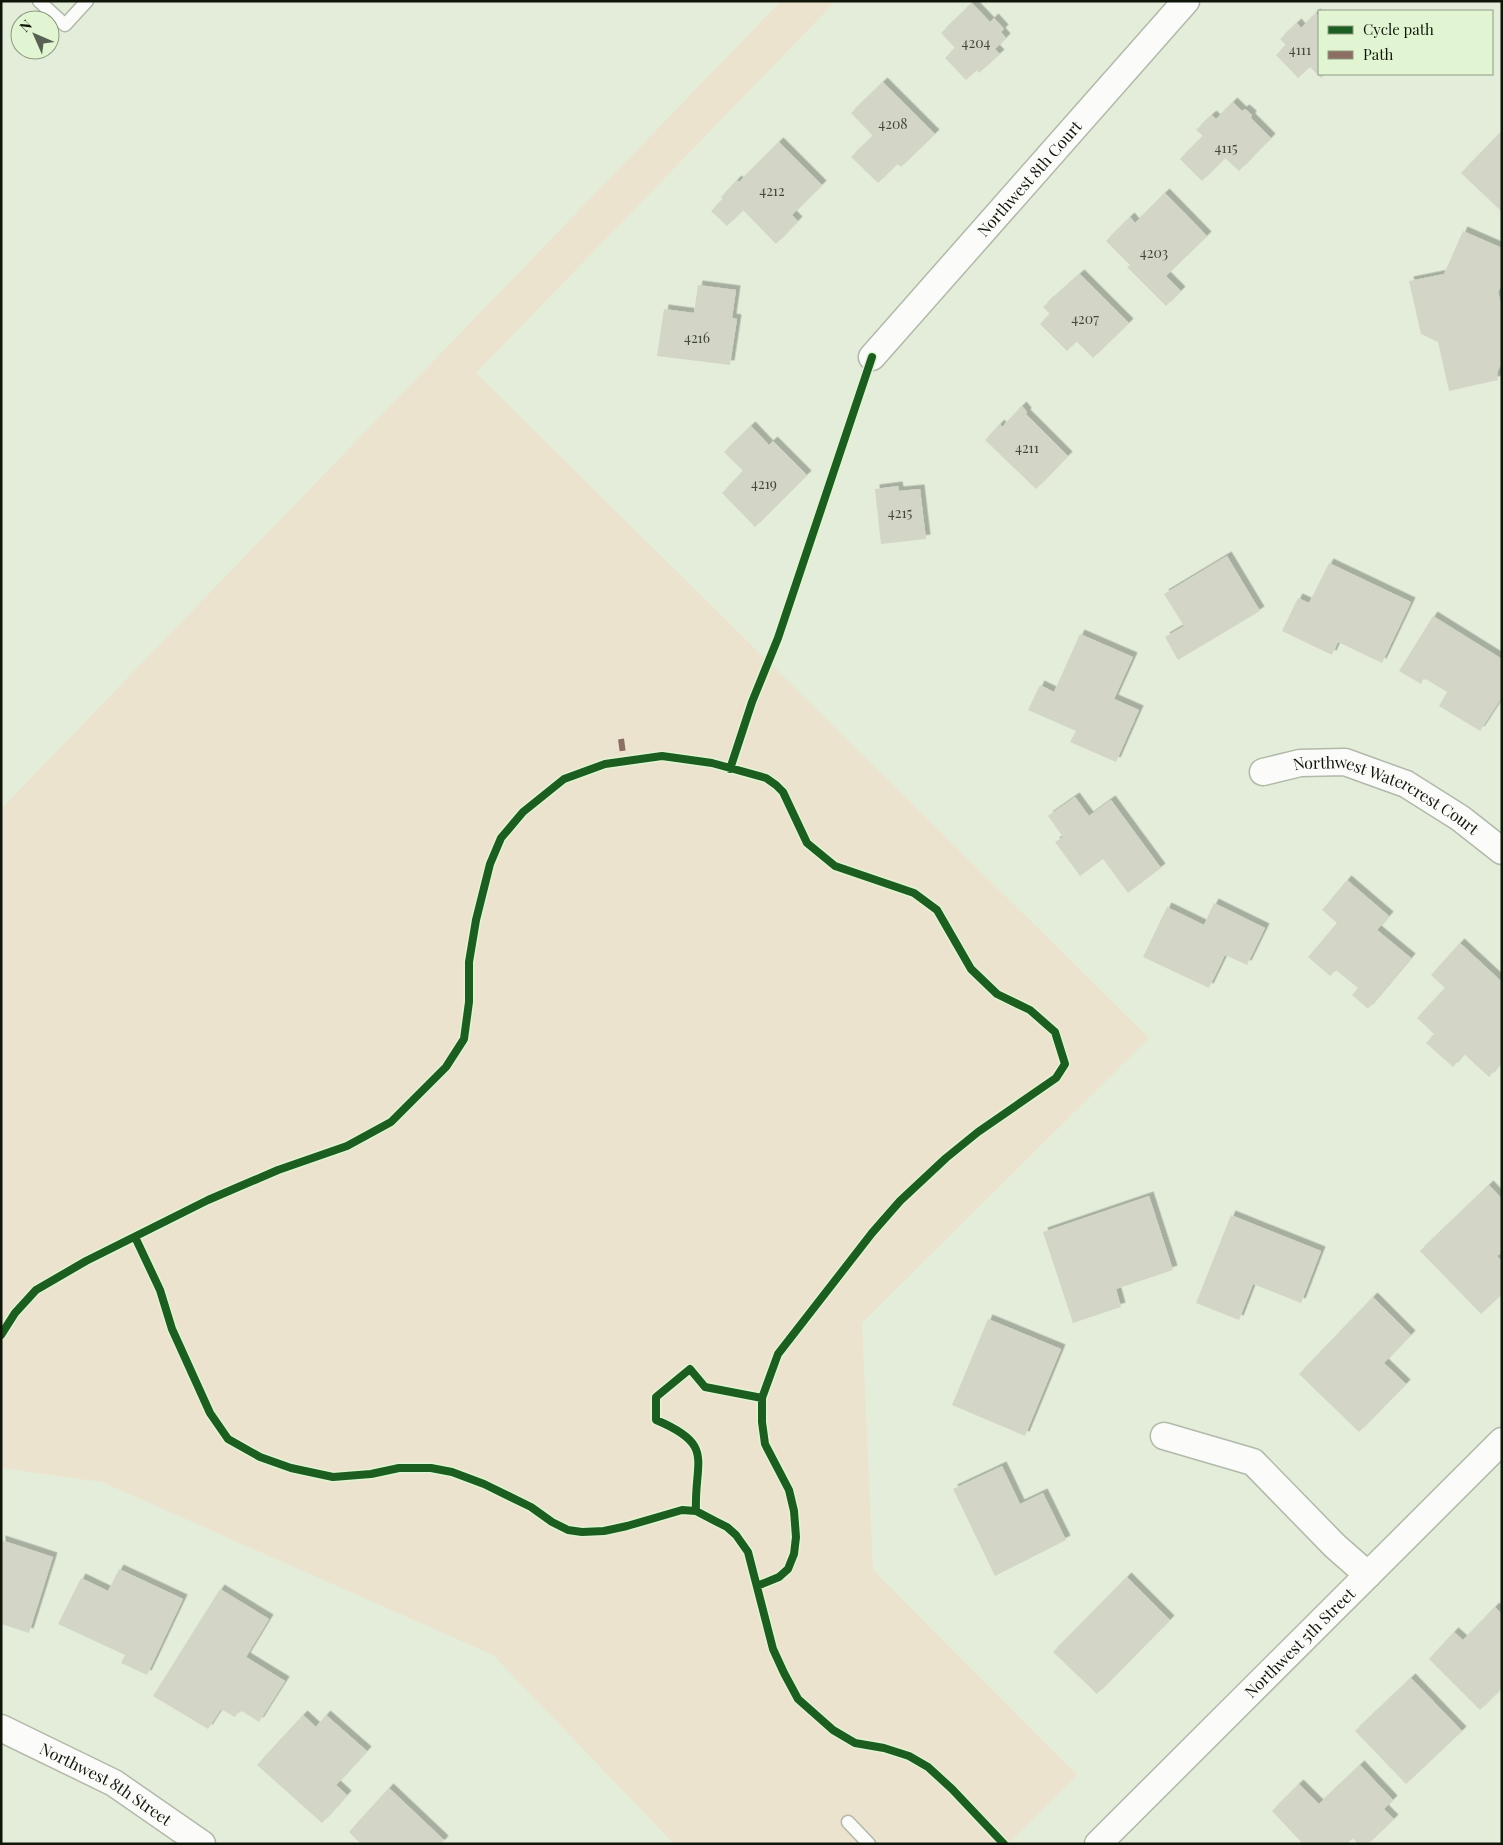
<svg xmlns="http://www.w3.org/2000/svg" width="1503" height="1845" font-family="'Playfair Display',serif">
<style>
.green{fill:#ece3cf}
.building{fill:#d3d6c7;filter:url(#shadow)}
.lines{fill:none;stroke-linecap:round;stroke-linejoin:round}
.service-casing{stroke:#b1b9aa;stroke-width:15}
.minor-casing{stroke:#b1b9aa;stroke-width:29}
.path{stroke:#daddd7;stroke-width:3;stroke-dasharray:2.5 4;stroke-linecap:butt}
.service{stroke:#fbfcf9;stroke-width:12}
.minor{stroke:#fbfcf9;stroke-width:26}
.quiet{stroke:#8d6e63;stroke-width:6;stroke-dasharray:12 6;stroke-linecap:butt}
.cycleway-casing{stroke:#e2f5d2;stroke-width:11}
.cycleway{stroke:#1b5e20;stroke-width:8}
.labels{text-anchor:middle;stroke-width:4;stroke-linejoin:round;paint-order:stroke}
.number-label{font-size:14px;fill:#41463a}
.street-label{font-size:16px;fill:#0f1509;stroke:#e2f5d2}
</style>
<defs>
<filter id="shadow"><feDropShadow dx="4.5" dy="-4.5" stdDeviation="0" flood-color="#0004"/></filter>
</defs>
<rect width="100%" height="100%" fill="#e3edda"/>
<path class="green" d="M781 1H836L476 373 1149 1038 862 1323 873 1570 1077 1775 1008 1844H674L493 1655 102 1482 1 1468V809Z"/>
<path class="building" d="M972 3 990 22 994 18 1004 29 1001 32 1006 38 995 49 1000 54 979 73 977 70 966 80 945 58 955 48 941 33Z
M1316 13 1319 17V74H1325L1321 78 1310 67 1298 78 1276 55 1286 45 1280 39 1297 23 1301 28Z
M883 82 935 134 901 167 897 164 878 183 851 157 873 136 851 113Z
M1233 102 1242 111 1245 109 1252 115 1251 118 1271 138 1239 171 1225 158 1202 181 1180 159 1203 136 1196 130 1212 115 1216 119Z
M1502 131V212L1461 173Z
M779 142 822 185 792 215 798 221 776 244 743 210 727 226 711 211 723 199 721 197 737 180 739 182Z
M1165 193 1207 236 1166 276 1181 291 1166 306 1127 267 1130 265 1106 241 1130 217 1135 223Z
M1463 231 1502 248V284L1498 292 1502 308V362L1497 373 1498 380 1449 391 1438 342 1421 334 1409 281 1444 274Z
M1080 274 1129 323 1093 358 1076 341 1067 351 1040 324 1050 314 1043 307Z
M698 285 736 290 732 318 737 319 730 365 657 356 664 309 694 313Z
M1022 406 1027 412 1026 414 1068 456 1036 489 985 440 1000 424 1002 427Z
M751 426 769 445 773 441 807 475 755 527 722 493 743 471 724 452Z
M898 486 899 491 920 489 926 539 881 544 875 489Z
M1227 556 1260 611 1178 660 1165 637 1184 626 1164 594Z
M1329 563 1411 602 1382 663 1338 642 1332 655 1282 631 1298 598 1309 603Z
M1433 616 1502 659V697L1480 731 1439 706 1447 692 1424 678 1421 684 1399 671Z
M1080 634 1133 657 1114 699 1139 710 1116 762 1070 742 1076 731 1028 710 1040 685 1054 692Z
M1075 797 1089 816 1111 800 1161 868 1128 893 1103 859 1080 876 1055 842 1063 837 1048 816Z
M1347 880 1389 916 1377 930 1411 958 1368 1009 1352 995 1358 988 1336 970 1330 976 1308 957 1337 923 1322 910Z
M1214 903 1265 928 1247 965 1225 955 1209 988 1143 957 1167 907 1204 925Z
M1460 943 1502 982V1009L1500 1011 1502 1012V1062L1489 1077 1464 1054 1453 1067 1426 1043 1434 1034 1417 1018 1445 988 1431 975Z
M1489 1185 1502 1199V1252L1497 1256 1502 1261V1294L1481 1314 1420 1251Z
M1149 1196 1173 1270 1116 1289 1121 1307 1073 1323 1043 1232Z
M1231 1215 1321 1251 1301 1303 1253 1284 1239 1320 1196 1303Z
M1373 1297 1411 1335 1384 1363 1406 1384 1359 1432 1299 1374Z
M988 1319 1061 1349 1025 1436 952 1405Z
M1002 1466 1020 1504 1043 1493 1066 1540 995 1576 953 1489Z
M1 1540 53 1557 29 1633 1 1624Z
M119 1569 183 1599 147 1675 121 1663 125 1655 58 1624 81 1578 108 1591Z
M1127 1577 1170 1620 1097 1694 1053 1652Z
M220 1589 269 1619 246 1657 285 1681 259 1722 240 1710 235 1717 221 1709 208 1729 153 1696Z
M1495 1607 1502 1614V1688L1480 1710 1429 1659 1454 1632 1463 1640Z
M1411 1678 1462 1731 1406 1784 1355 1731Z
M303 1715 316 1727 326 1715 367 1751 336 1785 347 1795 322 1823 257 1765Z
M1360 1765 1393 1800 1384 1809 1394 1819 1368 1844H1358L1353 1838 1347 1844H1303L1272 1811 1299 1784 1319 1804Z
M389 1788 444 1840 441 1844H361L349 1832Z"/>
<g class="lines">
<g class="service-casing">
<path id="service" d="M39 1 65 25 87 1
M848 1822 869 1844"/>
</g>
<g class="minor-casing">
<g id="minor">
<path id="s1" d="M872 357 1186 1"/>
<path id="s2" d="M1263 772 1300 763 1345 762 1406 784 1460 818 1502 851"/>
<path d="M1164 1436 1253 1462 1335 1546 1368 1575"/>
<path id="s3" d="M1 1728 114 1783 202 1844"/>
<path id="s4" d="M1098 1844 1502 1441"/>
</g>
</g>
<path class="path" d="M696 1511C694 1460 716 1445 656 1420V1397L690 1369 705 1387 762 1398"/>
<use href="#service" class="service"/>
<use href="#minor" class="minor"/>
<path class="quiet" d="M621 739 624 761"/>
<g class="cycleway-casing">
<path id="cycleway" d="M730 769 752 702 778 638 872 357
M135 1237 160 1290 172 1329 210 1413 228 1439 260 1457 291 1468 333 1477 371 1474 399 1468H431L452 1472 484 1484 531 1507 552 1522 568 1530 582 1532 604 1531 627 1526 682 1510 696 1511 715 1521 727 1527 736 1535 748 1552 773 1649 784 1673 798 1699 833 1730 855 1743 884 1748 909 1756 928 1767 952 1789 1004 1844
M1 1335 15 1313 36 1290 86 1261 208 1200 278 1170 347 1146 391 1122 446 1067 464 1039 469 1002V962L476 920 490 864 501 838 523 812 564 779 605 764 662 756 712 763 766 778 776 785 783 792 807 843 835 866 914 893 937 910 971 969 997 994 1030 1010 1055 1032 1065 1064 1056 1078 978 1132 946 1158 900 1201 872 1233 778 1354 762 1398V1422L765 1444 789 1490 794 1511 796 1537 794 1554 788 1569 779 1577 757 1586
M696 1511C694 1460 716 1445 656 1420V1397L690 1369 705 1387 762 1398"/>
</g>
<use href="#cycleway" class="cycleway"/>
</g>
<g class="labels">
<g class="number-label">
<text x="976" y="48">4204</text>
<text x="1300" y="55">4111</text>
<text x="893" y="129">4208</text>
<text x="1226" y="153">4115</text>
<text x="772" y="196">4212</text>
<text x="1154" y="258">4203</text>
<text x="1085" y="324">4207</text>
<text x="697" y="343">4216</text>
<text x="1027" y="453">4211</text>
<text x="764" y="489">4219</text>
<text x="900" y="518">4215</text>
</g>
<g class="street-label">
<text dy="6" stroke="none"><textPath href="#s1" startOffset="238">Northwest 8th Court</textPath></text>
<text dy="6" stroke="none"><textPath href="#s2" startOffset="132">Northwest Watercrest Court</textPath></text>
<text dy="6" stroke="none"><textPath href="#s4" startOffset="285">Northwest 5th Street</textPath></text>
<text dy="6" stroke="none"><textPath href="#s3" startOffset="119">Northwest 8th Street</textPath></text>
</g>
</g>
<rect width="1503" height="1845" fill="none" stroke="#0f1509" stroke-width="5"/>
<rect x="1318" y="10" width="175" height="65" fill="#e2f5d2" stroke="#8e9b82"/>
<rect x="1328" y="26" width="25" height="8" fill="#1b5e20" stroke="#8e9b82"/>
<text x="1363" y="35" font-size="15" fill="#0f1509">Cycle path</text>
<rect x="1328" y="51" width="25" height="8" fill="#8d6e63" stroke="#8e9b82"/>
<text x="1363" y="60" font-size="15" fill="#0f1509">Path</text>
<g transform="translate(35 35) rotate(315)"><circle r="24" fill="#e2f5d2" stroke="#8e9b82"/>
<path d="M0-4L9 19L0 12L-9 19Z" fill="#596152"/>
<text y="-8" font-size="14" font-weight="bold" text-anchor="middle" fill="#0f1509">N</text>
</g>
</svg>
